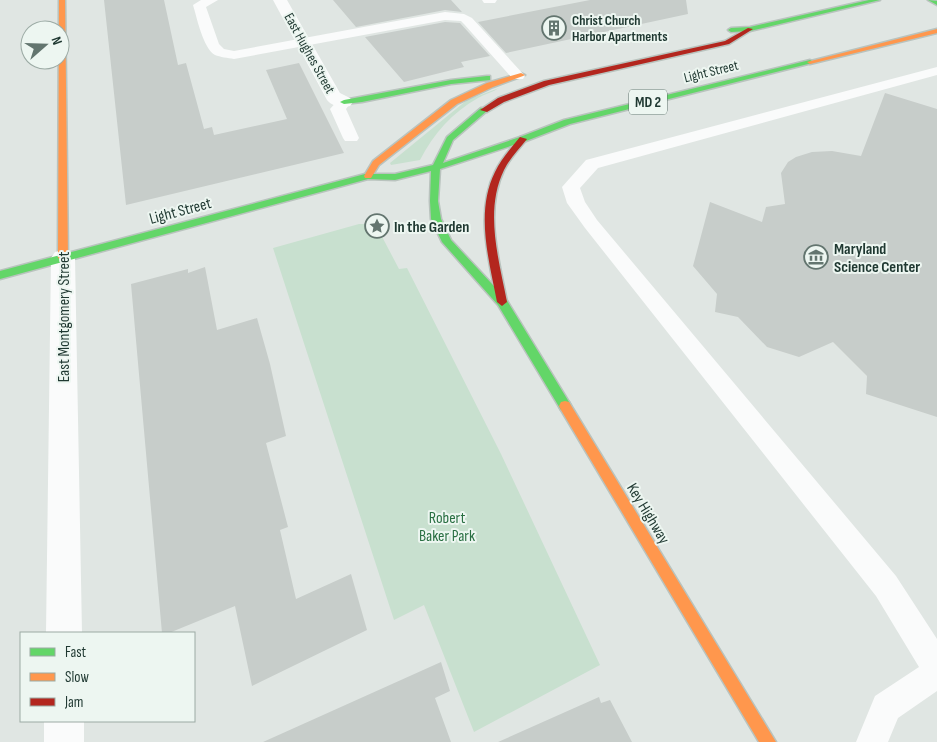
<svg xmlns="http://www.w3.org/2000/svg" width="937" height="742" font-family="'Sofia Sans Condensed',sans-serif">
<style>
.green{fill:#c8e0cf}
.building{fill:#c7cdca}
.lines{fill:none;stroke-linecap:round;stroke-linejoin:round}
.fast-casing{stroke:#b9c3be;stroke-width:3}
.slow-casing{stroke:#b9c3be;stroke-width:3}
.jam-casing{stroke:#b9c3be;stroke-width:3}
.lane{fill:#fafbfb;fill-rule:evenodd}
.street{fill:#fafbfb;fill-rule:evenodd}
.fast{fill:#63d668;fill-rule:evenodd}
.slow{fill:#ff974d;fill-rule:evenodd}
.jam{fill:#b3261e;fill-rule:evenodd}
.labels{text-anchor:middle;stroke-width:4;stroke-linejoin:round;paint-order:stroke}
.far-poi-label{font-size:14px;font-weight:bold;fill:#1f3831;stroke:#edf6f1;text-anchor:start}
.far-street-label{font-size:14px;fill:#1f3831;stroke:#edf6f1}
.shield{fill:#edf6f1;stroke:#5d716b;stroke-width:1}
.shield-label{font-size:15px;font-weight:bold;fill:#1f3831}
.street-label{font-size:16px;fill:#1f3831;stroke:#edf6f1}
.poi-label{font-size:16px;font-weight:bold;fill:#1f3831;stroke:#edf6f1;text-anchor:start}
.park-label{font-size:16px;fill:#296f42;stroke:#edf6f1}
</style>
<rect width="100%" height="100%" fill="#e0e6e3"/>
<path class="green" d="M499 88C493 92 485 94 478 98 452 113 434 133 420 160L391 165 390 163 467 100Z
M359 224H367L378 229 399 269 407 268 501 454 600 665 474 732 424 605 394 620 273 248Z"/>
<path class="building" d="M104 0H164L178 65 186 63 204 129 212 127 214 135 287 119 266 70 299 63 344 153 126 205Z
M333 0H451L462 12 445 10 356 27Z
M590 0H686L688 14 506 53 478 22Z
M445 22 460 23 490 56 461 62 464 67 404 82 365 37Z
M885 93 937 109V417L866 394 867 376 833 342 799 357 767 347 738 317 715 312 717 294 693 266 710 202 762 222 766 207 785 204 781 173 788 162 796 157 812 152 832 151 861 156Z
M205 267 217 330 257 318 270 364 286 436 266 443 288 527 280 530 296 599 351 574 367 630 252 686 235 606 169 633H162L131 284 188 269V273Z
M441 662 450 691 435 698 451 742H263Z
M599 697 601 703 610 700 632 742H498Z"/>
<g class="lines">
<g class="fast-casing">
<path id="fast" d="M869 0H880L750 31 731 32 728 30 731 28 750 27Z
M928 0 937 1V5Z
M810 60 812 61V63L570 124 526 141 440 169 438 201 441 219 451 240 506 299 569 402 571 406 569 410 565 411 561 410 498 305 442 242 431 219 430 201 431 171 395 180 368 179 0 279V271L365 174H395L433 165 447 137 481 108 488 110 453 140 443 163 520 137 564 120Z
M487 76H490V80L451 84 362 102 344 104 340 102 344 100 451 80Z"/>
</g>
<g class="slow-casing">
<path id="slow" d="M59 0H65L68 258 63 261 58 258Z
M937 29V33L810 64 807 62Z
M521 73 525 75 523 76 493 87 457 104 379 165 371 178H365L364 176 373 161 451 100 487 83Z
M565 401 569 402 776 742H759L561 410 559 406 561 402Z"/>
</g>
<g class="jam-casing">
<path id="jam" d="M748 28 753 29 729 44 549 85 504 102 487 112 480 110 498 98 544 81 725 41Z
M520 137 527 139C519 149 510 158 504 170 484 211 499 260 507 302L502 306 497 302C489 260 475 212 495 172 501 159 511 148 520 137Z"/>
</g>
<path class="lane" d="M201 0H218L206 7 219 44 224 49 234 51 445 12 464 14 472 18 525 76 523 79H513L464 24 461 21 445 20 234 59C228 58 220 57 215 55 203 48 197 18 193 5Z
M937 67V75L598 168 580 188 585 202 597 220 896 576 937 639V691L898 718 888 742H856L875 696 919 667 876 596 585 228 567 203 562 187 586 160Z
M344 98 349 99 351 102 346 109 359 138 357 141H345L343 138 330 109 339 99Z"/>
<path class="street" d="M273 0H287L340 93 350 98 353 102 350 106C341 108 333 107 327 100Z
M482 0H497L495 3H484Z
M63 250 71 252 75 258 82 633H46L51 258 55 252Z
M44 721H84V742H44Z"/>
<use href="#fast" class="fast"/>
<use href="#slow" class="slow"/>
<use href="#jam" class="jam"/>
</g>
<defs>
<g id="building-ring" transform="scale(1.25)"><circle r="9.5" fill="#edf6f1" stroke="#63756f" stroke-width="1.5"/><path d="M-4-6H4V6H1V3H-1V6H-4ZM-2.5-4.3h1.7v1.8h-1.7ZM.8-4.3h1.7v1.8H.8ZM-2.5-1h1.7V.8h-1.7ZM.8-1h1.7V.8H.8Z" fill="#63756f"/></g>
<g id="sight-ring" transform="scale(1.25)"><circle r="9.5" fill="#edf6f1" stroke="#63756f" stroke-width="1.5"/><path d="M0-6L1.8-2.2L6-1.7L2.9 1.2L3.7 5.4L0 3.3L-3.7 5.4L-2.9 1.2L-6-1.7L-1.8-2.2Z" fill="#63756f"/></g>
<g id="museum-ring" transform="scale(1.25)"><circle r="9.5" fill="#edf6f1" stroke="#63756f" stroke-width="1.5"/><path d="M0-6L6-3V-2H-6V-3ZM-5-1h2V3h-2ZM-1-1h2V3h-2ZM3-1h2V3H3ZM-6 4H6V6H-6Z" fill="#63756f"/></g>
</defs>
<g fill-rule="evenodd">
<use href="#building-ring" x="554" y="28"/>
<use href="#sight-ring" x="377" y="226"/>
<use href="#museum-ring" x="816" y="257"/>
</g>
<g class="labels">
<g class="far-poi-label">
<text x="572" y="25">Christ Church<tspan x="572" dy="16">Harbor Apartments</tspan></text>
</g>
<g class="far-street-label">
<text transform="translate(310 53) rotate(61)" y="5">East Hughes Street</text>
<text transform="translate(711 71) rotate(-14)" y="5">Light Street</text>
</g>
<rect class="shield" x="629" y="89.5" width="38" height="25" rx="4"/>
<g class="shield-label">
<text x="648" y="107">MD 2</text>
</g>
<g class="street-label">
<text transform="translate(180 210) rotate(-15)" y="6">Light Street</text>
<text transform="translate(63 317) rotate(-90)" y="6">East Montgomery Street</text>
<text transform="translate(649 513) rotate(59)" y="6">Key Highway</text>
</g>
<g class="poi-label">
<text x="394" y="232">In the Garden</text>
<text x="834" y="254">Maryland<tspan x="834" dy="18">Science Center</tspan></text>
</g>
<g class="park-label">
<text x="447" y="523">Robert<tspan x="447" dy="18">Baker Park</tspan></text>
</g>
</g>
<rect x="20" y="632" width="175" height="90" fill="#edf6f1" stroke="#9baaa4"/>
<rect x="30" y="648" width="25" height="8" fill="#63d668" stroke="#9baaa4"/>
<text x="65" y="657" font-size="15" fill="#1f3831">Fast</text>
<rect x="30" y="673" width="25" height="8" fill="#ff974d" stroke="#9baaa4"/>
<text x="65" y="682" font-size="15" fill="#1f3831">Slow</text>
<rect x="30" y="698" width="25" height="8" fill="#b3261e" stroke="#9baaa4"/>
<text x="65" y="707" font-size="15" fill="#1f3831">Jam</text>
<g transform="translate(45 45) rotate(70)"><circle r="24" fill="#edf6f1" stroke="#9baaa4"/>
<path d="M0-4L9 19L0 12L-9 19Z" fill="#63756f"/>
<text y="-8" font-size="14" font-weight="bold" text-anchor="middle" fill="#1f3831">N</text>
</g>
</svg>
